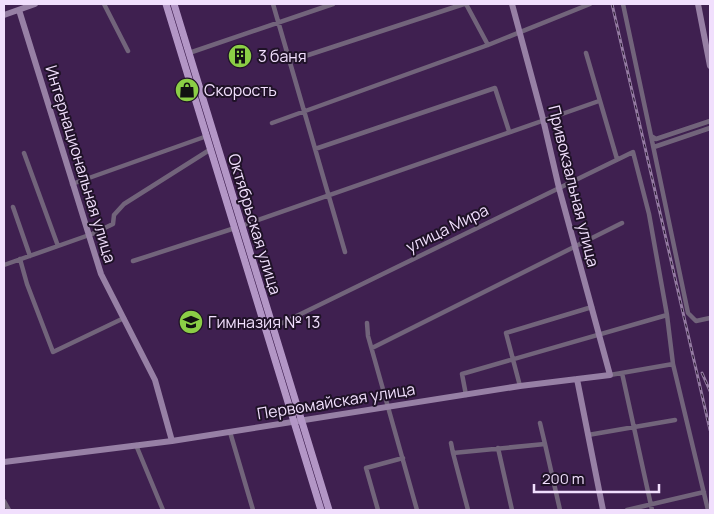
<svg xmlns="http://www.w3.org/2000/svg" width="714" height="514" font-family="Manrope,sans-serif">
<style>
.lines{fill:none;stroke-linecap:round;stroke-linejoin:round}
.street{stroke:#72647b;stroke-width:4.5}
.secondary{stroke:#9780a5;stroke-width:6}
.primary{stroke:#b396c6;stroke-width:7}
.rail-casing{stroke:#947ba2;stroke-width:3}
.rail{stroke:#1f1227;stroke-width:1;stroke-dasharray:4;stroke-linecap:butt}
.labels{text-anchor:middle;stroke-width:4;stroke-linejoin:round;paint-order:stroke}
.poi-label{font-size:16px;fill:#f1dffd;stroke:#1f1227;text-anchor:start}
.street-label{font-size:16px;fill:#f1dffd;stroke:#1f1227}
</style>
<rect width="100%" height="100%" fill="#3f2050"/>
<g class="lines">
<path class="street" d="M104 4 128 51
M273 4 345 252
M466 4 488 45
M623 4 651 136 656 139 710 121
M189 53 333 4
M586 53 617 159
M290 61 464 4
M272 123 488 45 590 4
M651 136 688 313 696 321 710 318
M654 147 710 128
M315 149 495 88 509 131
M24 153 58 246
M72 184 207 136
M13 207 30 256
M241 226 599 101
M20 259 27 284 53 352 124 318
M133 261 235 228
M4 265 92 234 113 224 114 215 124 204 211 149
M367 323 368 336 417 510
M272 328 633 152 649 214 667 315 673 364 708 510
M372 348 622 223
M622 373 652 510
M610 375 673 364
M520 386 506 333 592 307
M466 395 462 374 667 315
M540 423 545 444
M230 432 253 510
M588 435 675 420
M451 443 453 453
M136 445 163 510
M498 448 512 510
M4 501 9 510
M378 510 366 468 403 458
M468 510 453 453 545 444 560 510
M627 510 704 492"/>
<path class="secondary" d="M698 4 710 66
M19 10 101 274 155 380 172 441
M4 15 35 4
M577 379 603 510
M4 462 172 441 520 386 610 375 559 188 543 119 512 4"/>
<path class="primary" d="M166 4 321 510
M174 4 329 510"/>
<g class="rail-casing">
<path id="rail" d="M612 4 710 430
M702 373 710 391"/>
</g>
<use href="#rail" class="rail"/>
</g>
<defs>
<g id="building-disc" transform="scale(1.25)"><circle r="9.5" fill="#8bce46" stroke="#1f1227"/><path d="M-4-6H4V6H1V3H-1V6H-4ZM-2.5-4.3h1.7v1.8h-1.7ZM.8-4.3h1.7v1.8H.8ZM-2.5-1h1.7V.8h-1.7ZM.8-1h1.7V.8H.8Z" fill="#111"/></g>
<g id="shop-disc" transform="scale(1.25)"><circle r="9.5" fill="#8bce46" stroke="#1f1227"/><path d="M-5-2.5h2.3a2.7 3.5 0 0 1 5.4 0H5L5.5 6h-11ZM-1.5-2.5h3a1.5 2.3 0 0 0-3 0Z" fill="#111"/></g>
<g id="school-disc" transform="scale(1.25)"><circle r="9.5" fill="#8bce46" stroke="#1f1227"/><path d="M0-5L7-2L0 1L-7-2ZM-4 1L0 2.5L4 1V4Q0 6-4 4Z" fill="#111"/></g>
</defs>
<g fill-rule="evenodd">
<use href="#building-disc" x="240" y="56"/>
<use href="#shop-disc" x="187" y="90"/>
<use href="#school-disc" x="191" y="322"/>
</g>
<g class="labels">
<g class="poi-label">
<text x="258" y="62">3 баня</text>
<text x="204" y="96">Скорость</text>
<text x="208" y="328">Гимназия № 13</text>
</g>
<g class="street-label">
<text transform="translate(81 164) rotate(73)" y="6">Интернациональная улица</text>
<text transform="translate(574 186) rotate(76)" y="6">Привокзальная улица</text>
<text transform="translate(255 224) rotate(73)" y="6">Октябрьская улица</text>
<text transform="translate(447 228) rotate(-26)" y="6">улица Мира</text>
<text transform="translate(336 401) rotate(-9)" y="6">Первомайская улица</text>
</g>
</g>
<rect width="714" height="514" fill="none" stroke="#f1dffd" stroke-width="10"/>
<path d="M534 484v8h125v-8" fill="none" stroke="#f1dffd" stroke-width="2.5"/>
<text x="542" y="484" font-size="15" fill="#f1dffd" stroke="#1f1227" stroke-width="4" paint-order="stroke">200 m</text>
</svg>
